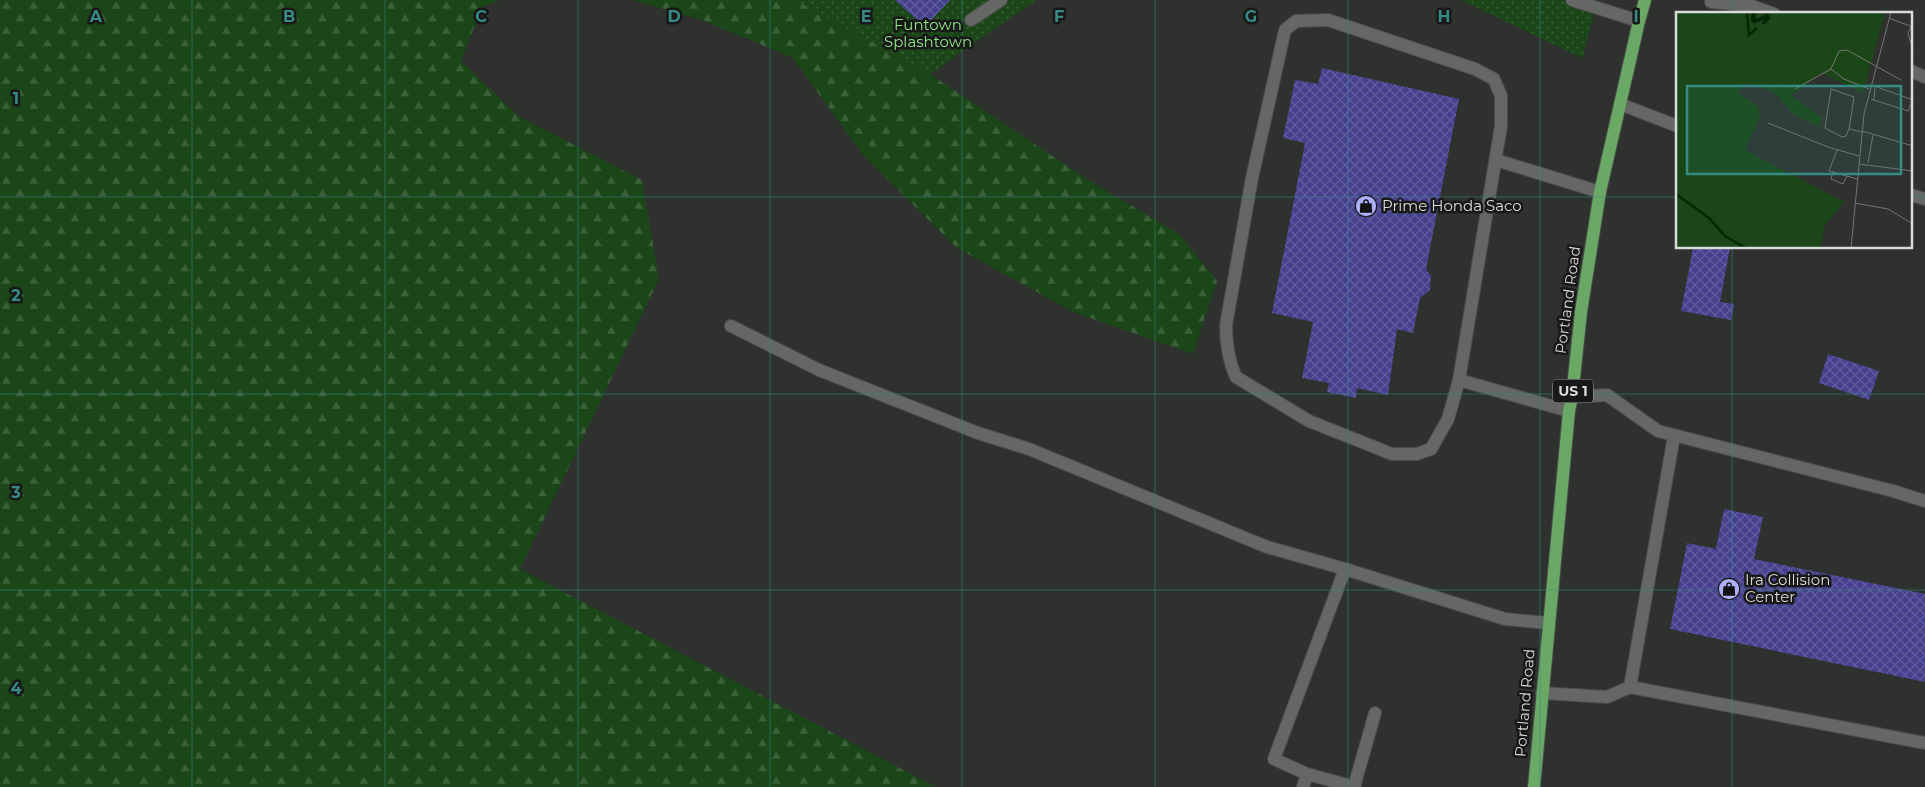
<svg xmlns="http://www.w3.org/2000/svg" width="1925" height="787" font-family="Montserrat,sans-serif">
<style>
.grass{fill:url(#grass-dots)}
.forest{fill:url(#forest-firs)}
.building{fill:url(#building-cross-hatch)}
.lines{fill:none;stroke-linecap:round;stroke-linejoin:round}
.minor-casing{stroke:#494c49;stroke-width:14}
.major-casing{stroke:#494c49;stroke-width:14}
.minor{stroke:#646764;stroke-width:12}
.major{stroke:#69a965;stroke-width:12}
.grid{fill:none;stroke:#388a84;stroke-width:1;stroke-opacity:0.55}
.labels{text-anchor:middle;stroke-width:5;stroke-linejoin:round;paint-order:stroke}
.shield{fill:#171817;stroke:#a0a1a0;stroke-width:1}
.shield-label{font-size:14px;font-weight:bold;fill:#dbdcda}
.park-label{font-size:15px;fill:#8fe788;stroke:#171817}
.poi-label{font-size:15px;fill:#dbdcda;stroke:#171817;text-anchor:start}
.street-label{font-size:15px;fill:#dbdcda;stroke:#171817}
.inset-river{fill:none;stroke:#042803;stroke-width:2.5}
.inset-road{fill:none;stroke:#737573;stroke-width:1}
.view{fill:#388a84;fill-opacity:0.15;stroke:#388a84;stroke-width:2.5}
.inset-edge{fill:none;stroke:#dbdcda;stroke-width:2.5}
.grid-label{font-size:16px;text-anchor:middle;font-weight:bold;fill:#388a84;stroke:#171817;stroke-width:5;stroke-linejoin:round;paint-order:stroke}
</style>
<defs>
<pattern id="grass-dots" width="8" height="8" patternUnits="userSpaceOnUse" patternTransform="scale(1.25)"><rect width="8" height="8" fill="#1b4618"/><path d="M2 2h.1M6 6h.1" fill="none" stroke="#3c6039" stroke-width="1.8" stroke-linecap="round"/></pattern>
<pattern id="forest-firs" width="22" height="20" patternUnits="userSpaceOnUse" patternTransform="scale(1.25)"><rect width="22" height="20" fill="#1b4618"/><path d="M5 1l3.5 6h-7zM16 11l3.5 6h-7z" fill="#3c6039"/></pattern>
<pattern id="building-cross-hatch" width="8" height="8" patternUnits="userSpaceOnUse" patternTransform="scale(1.25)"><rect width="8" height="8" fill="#46418e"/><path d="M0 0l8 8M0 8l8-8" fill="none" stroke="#605c9d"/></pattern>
</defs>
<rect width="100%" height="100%" fill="#2e312e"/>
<path class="grass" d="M795 0H1036L930 74Z
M1461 0H1598L1582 58Z"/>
<path class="forest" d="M0 0H500L482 7 461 61 518 116 642 180 659 279 520 569 936 787H0Z
M633 0H795L930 74 1088 180 1179 234 1217 281 1193 354 1073 312 957 248 863 155 793 58 705 21Z"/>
<path class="building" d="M895 0H950L925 27Z
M1322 68 1459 99 1426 269 1431 276 1430 290 1420 298 1413 333 1397 329 1388 395 1357 388 1356 398 1327 392 1329 383 1302 378 1313 322 1272 313 1305 143 1283 138 1295 80 1318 84Z
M1693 248H1730L1720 302 1734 304 1731 320 1681 311Z
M1828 354 1879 371 1869 400 1819 383Z
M1724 509 1763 517 1754 559 1925 594V682L1670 629 1687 543 1716 549Z"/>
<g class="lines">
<g class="minor-casing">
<path id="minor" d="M1572 0 1639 21
M1711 2 1752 6 1774 14
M971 20 1001 0
M1911 71 1925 77
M1620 104 1677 126 1678 124
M1496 160 1600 192
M1911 195 1925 199
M731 326 819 370 978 433 1029 449 1267 547 1345 569 1505 619 1548 623
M1459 380 1501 126V96L1494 79 1475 69 1328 20 1296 21 1285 30 1252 178 1226 325C1226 344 1228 360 1236 377L1309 421 1392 454H1417L1431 449 1448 419 1459 380 1569 411
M1572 397 1607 395 1658 431 1893 491 1925 501
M1630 687 1674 436
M1542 693 1607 697 1630 687 1925 743
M1307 774 1274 759 1345 569
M1303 787 1307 774 1355 787
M1354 787 1375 713"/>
</g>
<g class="major-casing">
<path id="major" d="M1534 787 1569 411 1572 397 1581 312 1600 192 1639 21 1645 0"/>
</g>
<use href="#minor" class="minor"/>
<use href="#major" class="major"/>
</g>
<path class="grid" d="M192 0V787M385 0V787M578 0V787M770 0V787M962 0V787M1155 0V787M1348 0V787M1540 0V787M1732 0V14M0 197H1678M1911 197H1925M1732 248V787M0 394H1925M0 590H1925"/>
<defs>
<g id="shop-disc" transform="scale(1.125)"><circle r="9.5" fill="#adaffb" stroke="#171817"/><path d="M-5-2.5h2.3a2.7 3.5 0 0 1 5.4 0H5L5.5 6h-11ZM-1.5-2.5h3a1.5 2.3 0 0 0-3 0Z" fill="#111"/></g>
</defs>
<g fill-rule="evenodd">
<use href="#shop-disc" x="1366" y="206"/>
<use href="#shop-disc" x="1729" y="589"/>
</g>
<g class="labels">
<rect class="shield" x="1553" y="379.5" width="40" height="23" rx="4"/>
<g class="shield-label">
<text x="1573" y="396">US 1</text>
</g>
<g class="park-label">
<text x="928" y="30">Funtown<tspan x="928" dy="17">Splashtown</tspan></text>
</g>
<g class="poi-label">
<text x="1382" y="211">Prime Honda Saco</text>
<text x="1745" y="585">Ira Collision<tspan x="1745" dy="17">Center</tspan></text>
</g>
<g class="street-label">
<text transform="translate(1568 300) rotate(-82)" y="5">Portland Road</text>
<text transform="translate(1525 703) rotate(-85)" y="5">Portland Road</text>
</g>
</g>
<g transform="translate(1676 12)">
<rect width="236" height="236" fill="#2e312e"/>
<path d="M26 0H209L187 81 146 61 115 83 62 54 39 35 45 20 53 12 30 5Z" fill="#1b4618"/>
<path d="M0 0H26L37 8 47 2 54 5 53 12 45 20 40 35 62 54 115 83 146 106 144 114 130 109 117 102 99 81 89 77 73 72 65 75 62 81 82 94 84 105 69 138 168 190 149 213 144 236H0Z" fill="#1b4618"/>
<path class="inset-river" d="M71 0 73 23 81 16M77 0 76 8 78 10 91 5 87 12 93 6 91 3 79 9 78 0M0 182 33 206 49 224 70 236"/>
<path class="inset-road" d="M213 6 234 14M237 9 232 22 237 37M201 75 237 88M119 77 155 57M193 77 168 67 155 57 163 39 171 38 225 68M195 87 198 88 199 74M198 88 232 99 237 88M92 111 152 135 183 144M173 117 178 85 155 77 149 116 166 125 170 124 173 117 186 120M186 119 237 134M192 151 197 123M183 152 237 159M157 160 153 159 161 138M171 164 167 172 155 167 157 160 181 167M179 191 212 197 237 212M175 236 188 102 215 0"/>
<path class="view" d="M11 74H225V162H11Z"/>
<rect width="236" height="236" class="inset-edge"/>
</g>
<g class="grid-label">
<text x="96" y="22">A</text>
<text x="289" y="22">B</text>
<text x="481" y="22">C</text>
<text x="674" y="22">D</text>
<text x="866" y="22">E</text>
<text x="1059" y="22">F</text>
<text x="1251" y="22">G</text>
<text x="1444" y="22">H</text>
<text x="1636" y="22">I</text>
<text x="16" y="104">1</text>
<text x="16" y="301">2</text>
<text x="16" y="498">3</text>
<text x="16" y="694">4</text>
</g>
</svg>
